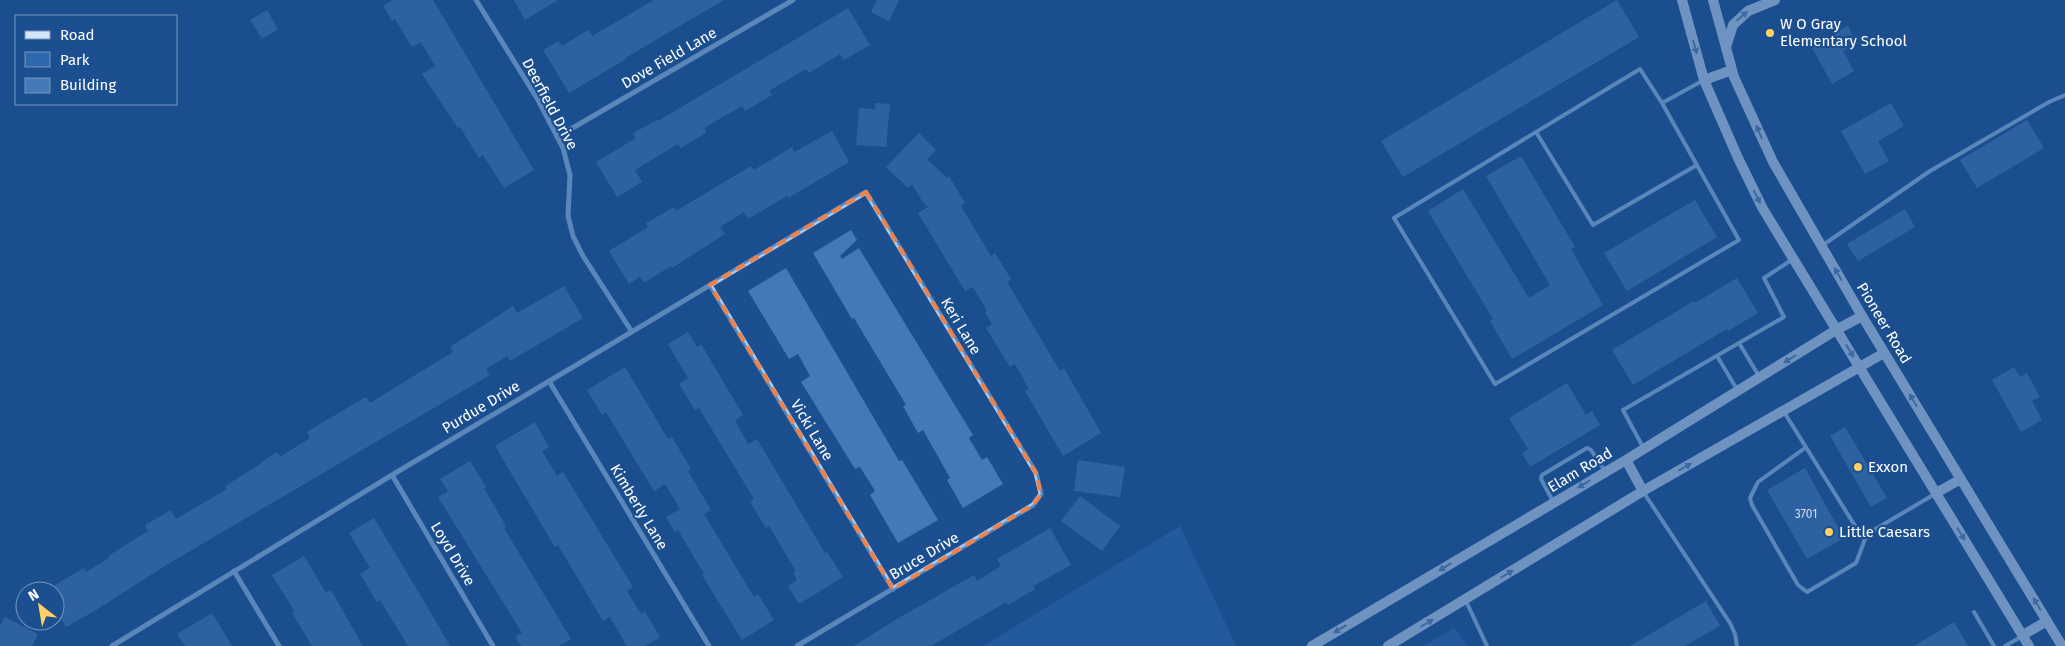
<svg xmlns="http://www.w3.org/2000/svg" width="2065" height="646" font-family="'Fira Sans',sans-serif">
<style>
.green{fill:#2e69ad}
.building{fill:#4478b7}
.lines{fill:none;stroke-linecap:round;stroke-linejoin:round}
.service{stroke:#a9c9ee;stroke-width:4}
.minor{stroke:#a9c9ee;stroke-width:5}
.secondary{stroke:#d6e6fa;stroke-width:10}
.oneway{fill:#668bba}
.marked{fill:none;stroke:#ee8249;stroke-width:4;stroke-dasharray:10 6;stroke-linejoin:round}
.poi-dot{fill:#ffd166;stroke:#1b4f8f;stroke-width:2}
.labels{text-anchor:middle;stroke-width:4.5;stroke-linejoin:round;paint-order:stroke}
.number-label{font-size:12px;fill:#d0dded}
.poi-label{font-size:15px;fill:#fff;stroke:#1b4f8f;text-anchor:start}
.street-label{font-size:15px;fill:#fff;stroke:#1b4f8f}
</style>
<rect width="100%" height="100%" fill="#1b4f8f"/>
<path class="green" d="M1180 526 1236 646H983Z
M1454 628 1467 646H1423Z"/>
<path class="building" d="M393 0H433L534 170 504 188 483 155 479 158 460 127 458 128 422 74 435 66 421 42 412 47 395 19 392 21 383 6Z
M514 0H558L525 20Z
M654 0H724L625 58 626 59 569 93 543 50 558 41 562 46 588 30 592 36Z
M877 0H899L889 21 871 12Z
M1617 0 1639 37 1403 177 1381 141Z
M848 8 870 45 844 60 840 54 809 73 806 69 769 91 772 95 745 111 742 106 704 128 707 132 681 148 678 144 635 170 642 182 617 197 596 162 636 138 633 133 657 120 658 121Z
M267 10 278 29 262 39 250 20Z
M1848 26 1857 43 1843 51 1854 71 1832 84 1811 46Z
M875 103 890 104 886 147 856 145 859 108 875 109Z
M1891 103 1904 126 1878 141 1889 161 1865 174 1841 131Z
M2027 120 2044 148 1977 188 1960 160Z
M832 131 849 162 788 198 787 196 748 219 744 212 720 227 725 234 672 268 671 266 644 283 640 277 629 284 609 251 648 227 646 223 674 207 676 211 751 166 754 170 792 147 794 152Z
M919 133 936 150 927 159 947 178 949 176 965 203 961 206 991 256 995 253 1011 279 1007 282 1060 371 1064 368 1101 433 1063 456 1025 391 1029 389 1015 364 1010 367 986 328 992 324 985 312 987 311 973 287 965 291 918 213 928 207 922 201 912 184 908 188 886 167Z
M1521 156 1575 247 1571 249 1603 305 1512 359 1490 321 1493 319 1428 211 1463 189 1529 298 1550 285 1486 176Z
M1695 200 1717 237 1627 291 1604 253Z
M1905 209 1915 227 1858 261 1847 244Z
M851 230 857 240 840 256 842 259 859 248 973 435 969 438 982 460 987 457 1003 484 963 508 947 480 950 478 923 430 918 433 903 406 906 405 854 318 852 319 813 253Z
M786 268 899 461 902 460 938 520 898 543 870 495 875 491 860 467 855 469 801 382 810 376 798 354 789 359 748 291Z
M1737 278 1758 313 1728 331 1727 329 1633 385 1612 350 1694 301 1695 303Z
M564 286 583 318 510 361 507 356 486 369 490 375 168 564 93 612 66 627 62 620 55 624V585L84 568 86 572 109 558 108 556 148 531 145 525 171 510 176 519 227 489 225 486 262 463 261 462 277 452 280 457 310 438 307 432 325 421 366 397 370 403 417 374 453 352 450 347 513 306 517 313Z
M688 332 697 347 701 344 743 415 735 420 748 444 757 439 825 553 827 552 843 577 799 604 788 586 797 580 793 572 796 571 769 526 766 528 750 502 754 499 699 408 695 410 679 384 688 378 668 344Z
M625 367 668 439 672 437 691 469 688 471 711 510 704 514 754 597 758 594 774 620 742 640 702 575 704 574 678 530 675 532 666 517 680 509 665 484 654 491 606 412 602 415 587 390Z
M2014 367 2020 377 2027 373 2040 397 2032 401 2042 420 2021 432 1992 380Z
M1567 383 1586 415 1592 411 1600 425 1530 467 1522 453 1528 449 1509 418Z
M535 422 549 447 542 451 557 476 563 472 633 587 627 591 641 614 645 612 660 637 645 646H627L610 617 603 621 558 545 555 547 495 446Z
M1845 427 1887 498 1871 507 1830 436Z
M1078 460 1125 467 1120 497 1074 491Z
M470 461 486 487 484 488 506 526 504 528 571 639 559 646H521L515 636 522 633 438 497 448 491 440 479Z
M1805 468 1844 538 1807 559 1767 490Z
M1080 496 1120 526 1102 551 1061 521Z
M374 518 431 613 450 646H408L380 600 377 602 360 574 370 568 349 533Z
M1050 528 1071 565 1033 586 1035 589 1008 605 1006 602 931 646H854L897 619 974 575 977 581 1001 566 997 559Z
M304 556 326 593 331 590 363 646H312L292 613 295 612 272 575Z
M1706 601 1720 626 1685 646H1630Z
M212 613 232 646H185L177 634Z
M5 617 38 634 32 646H0V626Z
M1954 622 1968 646H1914Z"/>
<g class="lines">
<path class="service" d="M1662 103 1640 69 1394 218 1495 384 1739 240 1662 103 1702 81
M1536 132 1593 225 1697 165
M1823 245 1930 171 2049 102 2065 95
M1739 343 1759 376
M1717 356 1738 391
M1784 412 1857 529 1867 534 1935 494
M1805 448 1758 482 1750 498 1752 505 1798 585 1807 592 1856 563 1867 534
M1644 449 1623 410 1784 317 1764 278 1793 259
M1644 493 1730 623 1735 634 1737 646
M1554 503 1541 479 1542 475 1587 448 1591 450 1605 471
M1465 599 1487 646
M1974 612 1994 646
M2005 646 2021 637"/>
<path class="minor" d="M476 0 538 100 563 148 570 175 568 216 573 236 583 256 632 332
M557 137 793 0
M710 285 893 589
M549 381 709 646
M392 475 493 646
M234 571 279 646
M112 646 392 475 866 192 1036 473 1041 494 1033 505 797 646"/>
<path class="secondary" d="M1682 0 1704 80 1738 158 1763 209 2029 646
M1713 0 1734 77 1773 162 1862 316 2062 646
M1726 47 1733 25 1748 11 1775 0
M1704 80 1732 70
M1626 460 1643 491
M1936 493 1961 479
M2023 635 2047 621
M1312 646 1626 460 1836 330 1862 316
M1388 646 1643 491 1884 353"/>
</g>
<defs><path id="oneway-solid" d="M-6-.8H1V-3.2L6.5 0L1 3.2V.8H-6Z" transform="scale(1.25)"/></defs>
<g class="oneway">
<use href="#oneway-solid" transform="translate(1742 16) rotate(-41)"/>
<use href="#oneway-solid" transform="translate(1695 47) rotate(74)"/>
<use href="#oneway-solid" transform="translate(1759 132) rotate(-114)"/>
<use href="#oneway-solid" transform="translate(1757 197) rotate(63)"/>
<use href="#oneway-solid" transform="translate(1838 274) rotate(-120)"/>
<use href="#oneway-solid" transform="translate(1850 351) rotate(58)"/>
<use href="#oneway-solid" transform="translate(1790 359) rotate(148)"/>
<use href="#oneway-solid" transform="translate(1913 400) rotate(-121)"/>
<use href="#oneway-solid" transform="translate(1685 467) rotate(-29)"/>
<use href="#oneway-solid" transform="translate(1584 484) rotate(149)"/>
<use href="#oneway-solid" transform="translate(1961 534) rotate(59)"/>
<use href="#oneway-solid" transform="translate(1445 567) rotate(149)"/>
<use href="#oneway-solid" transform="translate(1507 574) rotate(-31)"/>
<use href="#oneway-solid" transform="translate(2037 604) rotate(-121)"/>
<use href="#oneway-solid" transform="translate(1427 623) rotate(-31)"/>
<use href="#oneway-solid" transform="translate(1340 629) rotate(149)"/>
</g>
<path d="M0 0H2065V646H0ZM866 192 1036 473 1041 494 1033 505 893 589 710 285Z" fill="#1b4f8f" fill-opacity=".55" fill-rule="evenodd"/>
<path class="marked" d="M866 192 1036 473 1041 494 1033 505 893 589 710 285Z"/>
<g class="poi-dot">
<circle cx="1770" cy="33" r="5"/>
<circle cx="1858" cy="467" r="5"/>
<circle cx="1829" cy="532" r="5"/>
</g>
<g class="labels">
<g class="number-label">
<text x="1806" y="518">3701</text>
</g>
<g class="poi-label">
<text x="1780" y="29">W O Gray<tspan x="1780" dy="17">Elementary School</tspan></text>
<text x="1868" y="472">Exxon</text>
<text x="1839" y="537">Little Caesars</text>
</g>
<g class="street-label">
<text transform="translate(669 58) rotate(-30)" y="5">Dove Field Lane</text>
<text transform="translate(550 104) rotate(62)" y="5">Deerfield Drive</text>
<text transform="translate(1884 323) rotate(59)" y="5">Pioneer Road</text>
<text transform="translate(961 326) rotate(59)" y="5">Keri Lane</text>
<text transform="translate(481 407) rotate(-31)" y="5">Purdue Drive</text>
<text transform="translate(812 430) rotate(59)" y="5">Vicki Lane</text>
<text transform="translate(1580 470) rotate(-31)" y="5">Elam Road</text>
<text transform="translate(639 507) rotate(59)" y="5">Kimberly Lane</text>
<text transform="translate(453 554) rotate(59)" y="5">Loyd Drive</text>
<text transform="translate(924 556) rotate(-31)" y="5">Bruce Drive</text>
</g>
</g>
<rect x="15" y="15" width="162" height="90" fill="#1b4f8f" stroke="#7695bc"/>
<rect x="25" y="31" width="25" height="8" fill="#d6e6fa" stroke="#7695bc"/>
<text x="60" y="40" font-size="15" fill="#ffffff">Road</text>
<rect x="25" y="52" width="25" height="15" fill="#2e69ad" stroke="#7695bc"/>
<text x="60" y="65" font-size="15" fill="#ffffff">Park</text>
<rect x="25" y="78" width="25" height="15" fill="#4478b7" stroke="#7695bc"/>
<text x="60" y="90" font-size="15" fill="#ffffff">Building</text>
<g transform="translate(40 606) rotate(329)"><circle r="24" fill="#1b4f8f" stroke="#7695bc"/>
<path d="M0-4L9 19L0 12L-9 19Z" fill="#ffd166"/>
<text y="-8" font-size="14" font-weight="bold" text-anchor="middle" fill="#ffffff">N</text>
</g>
</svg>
